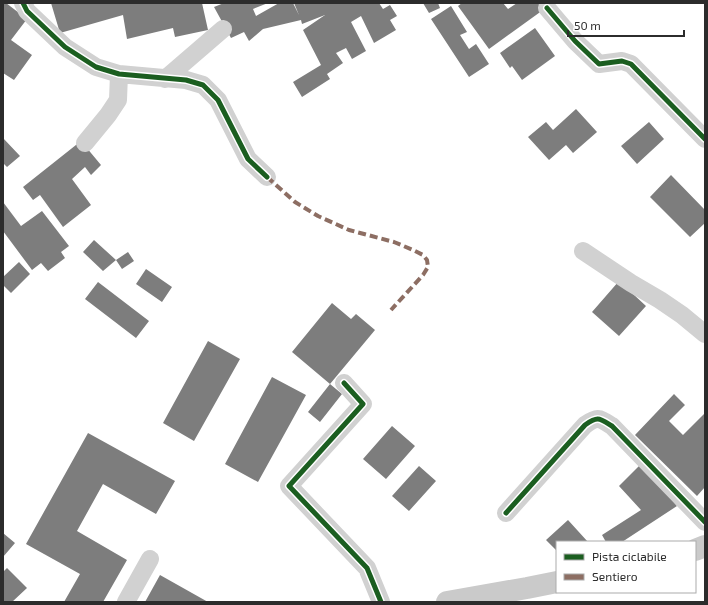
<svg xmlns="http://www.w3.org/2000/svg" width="708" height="605" font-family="'Exo 2',sans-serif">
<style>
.building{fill:#7d7d7d}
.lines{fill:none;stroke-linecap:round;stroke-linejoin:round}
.street{stroke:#d1d1d1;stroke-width:18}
.secondary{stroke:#cacaca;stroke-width:22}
.quiet{stroke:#8d6e63;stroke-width:4;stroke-dasharray:8 4;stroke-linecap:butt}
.cycleway-casing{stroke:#fff;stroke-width:8}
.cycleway{stroke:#1b5e20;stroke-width:5}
</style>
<rect width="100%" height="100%" fill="#fff"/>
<path class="building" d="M4 3H6L27 19 11 40 32 55 14 80 3 73Z
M51 3H202L208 30 175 37 173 28 127 39 123 15 60 33Z
M224 3H268L253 9 256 16 279 3H293L299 15 294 3H379L383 9 390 5 397 16 390 20 396 30 374 43 361 16 351 22 366 51 352 59 346 48 336 53 343 63 327 74 330 79 302 97 293 82 321 65 303 30 325 15 302 24 301 20 263 29 249 41 244 32 231 38 214 7Z
M423 3H438L440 8 429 13Z
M462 3H503L508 9 517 3H538L543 10 489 49 458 6Z
M451 6 467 32 460 35 469 49 476 44 489 64 469 77 431 19Z
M535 28 555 56 522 80 512 66 510 68 500 53Z
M576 109 597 132 573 153 566 145 549 160 528 137 546 122 553 130Z
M649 122 664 139 637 164 621 146Z
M3 138 20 156 7 167 3 163Z
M81 141 101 165 91 175 85 167 72 179 91 205 63 227 40 195 33 200 23 187Z
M671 175 705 210V223L690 237 650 197Z
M3 202 21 226 42 211 69 246 61 252 65 258 48 271 41 263 32 270 3 231Z
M94 240 116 260 103 271 83 252Z
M128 252 134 261 122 269 116 260Z
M19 262 30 274 11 293 3 285V277Z
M146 269 172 287 162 302 136 284Z
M619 281 646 306 619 336 592 312Z
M98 282 149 321 136 338 85 299Z
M332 303 351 319 356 314 375 330 330 384 292 352Z
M208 341 240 359 194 441 163 423Z
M272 377 306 395 258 482 225 464Z
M330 384 342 394 320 422 308 412Z
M674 394 685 405 669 421 683 435 705 413V487L697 496 635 435Z
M392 426 415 446 386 479 363 459Z
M88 433 175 481 156 514 103 484 77 531 127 560 103 602H64L80 574 26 544Z
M642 463 677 506 622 542H606L602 535 641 510 619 486Z
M419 466 436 481 409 511 392 496Z
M568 520 588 542H557V551L546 540Z
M3 533 15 543 3 557Z
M7 568 27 588 12 602H3V572Z
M160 575 208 602H145Z"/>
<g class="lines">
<path class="street" d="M23 3 27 11 65 47 96 67 119 74 186 80 203 85 218 100 248 159 267 177
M547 8 575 41 599 64 622 61 631 64 705 139
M165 79 223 29
M85 143 108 115 118 100 119 74
M583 251 631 283 660 300 682 315 705 334
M344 383 363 404 289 486 367 568 381 602
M506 513 585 425C598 416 599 418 612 426L705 522
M126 602 150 559"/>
<path class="secondary" d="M695 550 705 546
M447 602 527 588 557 582"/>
<path class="quiet" d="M267 177 295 202 318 216 349 230 394 242 413 250 423 255 427 260 428 267 423 275 391 310"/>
<g class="cycleway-casing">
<path id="cycleway" d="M23 3 27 11 65 47 96 67 119 74 186 80 203 85 218 100 248 159 267 177
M547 8 575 41 599 64 622 61 631 64 705 139
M344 383 363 404 289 486 367 568 381 602
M506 513 585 425C598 416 599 418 612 426L705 522"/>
</g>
<use href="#cycleway" class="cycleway"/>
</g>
<rect width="708" height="605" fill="none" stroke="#2c2c2c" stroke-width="8"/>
<rect x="556" y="541" width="140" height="52" fill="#ffffff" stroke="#ababab"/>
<rect x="564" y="554" width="20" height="6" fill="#1b5e20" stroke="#ababab"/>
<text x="592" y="561" font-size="12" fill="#2c2c2c">Pista ciclabile</text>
<rect x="564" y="574" width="20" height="6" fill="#8d6e63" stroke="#ababab"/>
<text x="592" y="581" font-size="12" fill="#2c2c2c">Sentiero</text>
<path d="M568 30v6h116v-6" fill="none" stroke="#2c2c2c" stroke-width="2"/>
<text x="574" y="30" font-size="12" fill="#2c2c2c" stroke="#ffffff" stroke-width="3" paint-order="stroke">50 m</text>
</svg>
